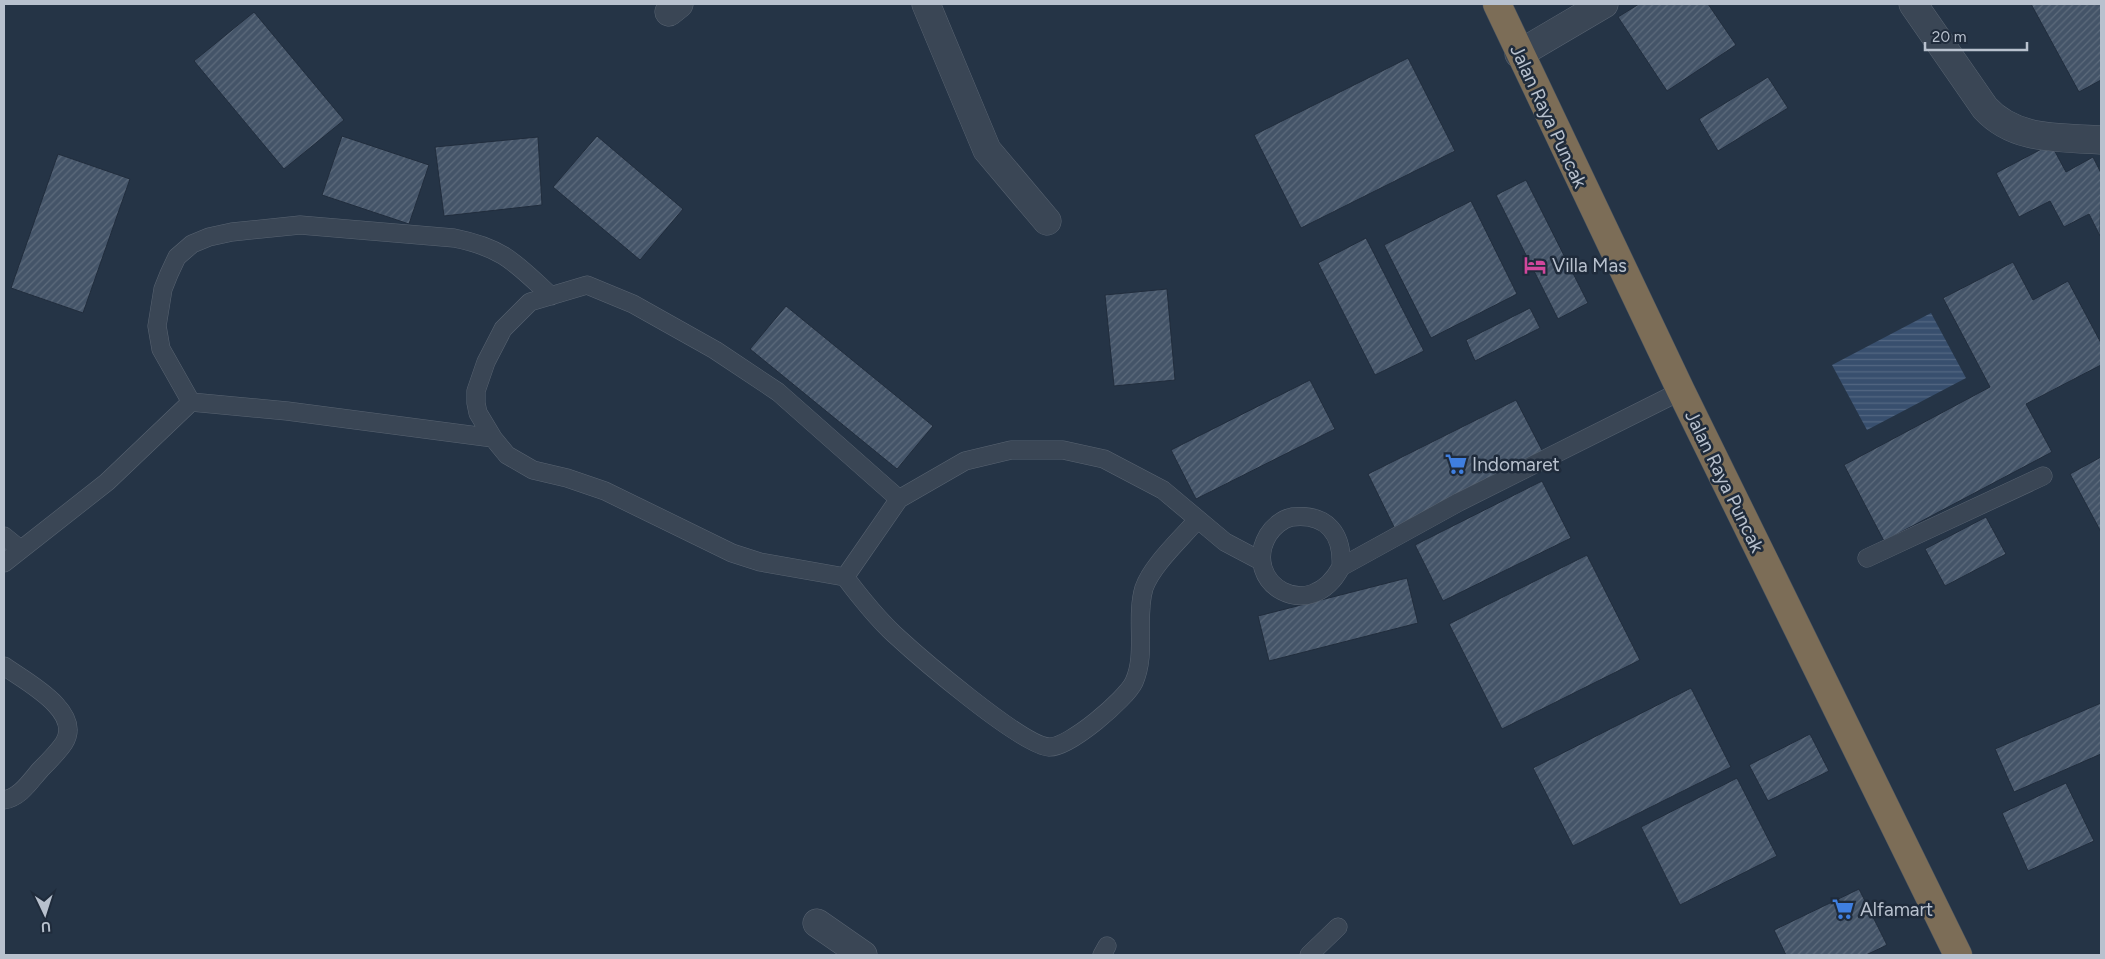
<svg xmlns="http://www.w3.org/2000/svg" width="2105" height="959" font-family="Figtree,sans-serif">
<style>
.water{fill:url(#water-rules)}
.building{fill:url(#building-hatch);stroke:#212d3d}
.lines{fill:none;stroke-linecap:round;stroke-linejoin:round}
.lane-casing{stroke:#596472;stroke-width:19}
.street-casing{stroke:#596472;stroke-width:29}
.highway-casing{stroke:#455160;stroke-width:29}
.lane{stroke:#3a4655;stroke-width:18}
.street{stroke:#3a4655;stroke-width:28}
.highway{stroke:#7c6d57;stroke-width:28}
.labels{text-anchor:middle;stroke-width:5;stroke-linejoin:round;paint-order:stroke}
.street-label{font-size:19px;fill:#b8c1ce;stroke:#1f2b3b}
.poi-label{font-size:19px;fill:#b8c1ce;stroke:#1f2b3b;text-anchor:start}
</style>
<defs>
<pattern id="water-rules" width="6" height="5" patternUnits="userSpaceOnUse" patternTransform="scale(1.25)"><rect width="6" height="5" fill="#384f6e"/><path d="M0 2.5h6" fill="none" stroke="#536782"/></pattern>
<pattern id="building-hatch" width="6" height="6" patternUnits="userSpaceOnUse" patternTransform="scale(1.25)"><rect width="6" height="6" fill="#445468"/><path d="M-1 1l2-2M0 6l6-6M5 7l2-2" fill="none" stroke="#5d6b7c"/></pattern>
</defs>
<rect width="100%" height="100%" fill="#253446"/>
<path class="water" d="M1931 313 1966 378 1867 430 1832 365Z"/>
<path class="building" d="M1639 4H1708L1736 45 1667 91 1618 17Z
M2031 4H2101V80L2079 92Z
M254 12 344 120 284 169 194 61Z
M1408 58 1455 151 1301 228 1254 135Z
M1768 77 1788 108 1718 151 1699 119Z
M342 136 429 165 409 224 322 195Z
M597 136 683 209 640 260 553 187Z
M538 137 542 205 444 216 435 147Z
M2051 144 2066 172 2093 157 2101 173 2100 236 2089 214 2064 227 2050 201 2019 217 1996 173Z
M58 154 130 179 83 313 11 288Z
M1526 180 1588 303 1558 319 1496 195Z
M1471 201 1517 294 1431 338 1384 245Z
M1366 238 1424 351 1375 375 1318 263Z
M2013 262 2033 300 2068 281 2101 343V365L2026 404 2052 452 1884 541 1844 465 1990 387 1943 298Z
M1167 289 1175 380 1114 386 1105 295Z
M786 306 933 426 897 469 750 349Z
M1530 308 1540 328 1475 361 1466 340Z
M1310 380 1335 429 1196 499 1171 450Z
M1516 400 1544 454 1395 529 1368 474Z
M2101 457V532L2070 474Z
M1542 481 1571 538 1443 601 1415 545Z
M1986 517 2006 554 1945 586 1925 549Z
M1587 555 1640 660 1502 729 1449 624Z
M1407 578 1418 623 1269 661 1258 616Z
M1691 688 1731 767 1573 846 1533 768Z
M2101 703V754L2014 792 1995 749Z
M1810 734 1829 771 1768 801 1749 765Z
M1737 778 1777 856 1680 905 1641 827Z
M2066 783 2094 841 2028 871 2002 813Z
M1859 889 1887 945 1866 955H1786L1774 930Z"/>
<g class="lines">
<g class="lane-casing">
<path id="lane" d="M191 402 161 349 157 326 163 289 169 274 177 257 192 244 209 237 232 232 300 225 454 238C504 248 515 263 551 296
M1197 520C1181 539 1152 565 1144 588 1135 618 1147 653 1134 682 1126 699 1069 748 1049 747 1021 745 919 657 894 634 876 617 860 597 845 577L899 499 965 461 1011 450H1063L1104 459 1163 490 1225 542 1261 561
M4 536 20 549
M1867 558 2043 476
M4 563 107 482 191 402 287 411 493 438
M1341 567C1343 534 1327 513 1292 517 1282 519 1273 527 1268 535 1240 583 1310 626 1341 567L1459 502 1681 391
M845 577 760 562 732 553 605 491 567 478 533 470 507 455 493 438 478 413 476 403V391L486 362 503 329 530 302 587 285 633 304 715 350 778 392 899 499
M4 666C23 680 84 711 64 743 58 752 49 761 41 769 30 781 21 797 4 800
M1102 955 1107 946
M1309 955 1338 927"/>
</g>
<g class="street-casing">
<path id="street" d="M926 4 987 150 1047 221
M1913 4 1985 108C2015 141 2059 137 2101 140
M669 12 679 4
M1519 54 1604 4
M817 923 863 955"/>
</g>
<g class="highway-casing">
<path id="highway" d="M1497 4 1681 391 1958 955"/>
</g>
<use href="#lane" class="lane"/>
<use href="#street" class="street"/>
<use href="#highway" class="highway"/>
</g>
<defs>
<g id="hotel-bare" transform="scale(1.725)"><path d="M-6-4.5h1.5V1H6V5H4.5V3h-9V5H-6ZM-4 0a1.8 1.8 0 1 1 3.6 0ZM.5 0V-2.5h3Q6-2.5 6 0Z" fill="#d1479c" stroke="#1f2b3b" stroke-width="2.5" paint-order="stroke"/></g>
<g id="supermarket-bare" transform="scale(1.725)"><path d="M-6-5.5h2.5l.6 2H6L4.5 2H-2.5L-4.4-4H-6ZM-1.5 3.2a1.3 1.3 0 1 0 .1 0ZM3 3.2a1.3 1.3 0 1 0 .1 0Z" fill="#3f7fe0" stroke="#1f2b3b" stroke-width="2.5" paint-order="stroke"/></g>
</defs>
<g fill-rule="evenodd">
<use href="#hotel-bare" x="1535" y="265"/>
<use href="#supermarket-bare" x="1456" y="464"/>
<use href="#supermarket-bare" x="1843" y="909"/>
</g>
<g class="labels">
<g class="street-label">
<text transform="translate(1549 116) rotate(65)" y="7">Jalan Raya Puncak</text>
<text transform="translate(1725 481) rotate(64)" y="7">Jalan Raya Puncak</text>
</g>
<g class="poi-label">
<text x="1552" y="272">Villa Mas</text>
<text x="1472" y="471">Indomaret</text>
<text x="1860" y="916">Alfamart</text>
</g>
</g>
<rect width="2105" height="959" fill="none" stroke="#b8c1ce" stroke-width="10"/>
<g transform="translate(45 914) rotate(176)" stroke="#1f2b3b" stroke-width="4" paint-order="stroke">
<path d="M0-4L9 19L0 12L-9 19Z" fill="#b8c1ce"/>
<text y="-8" font-size="14" font-weight="bold" text-anchor="middle" fill="#b8c1ce">U</text>
</g>
<path d="M1925 42v8h102v-8" fill="none" stroke="#b8c1ce" stroke-width="2.5"/>
<text x="1932" y="42" font-size="15" fill="#b8c1ce" stroke="#1f2b3b" stroke-width="4" paint-order="stroke">20 m</text>
</svg>
